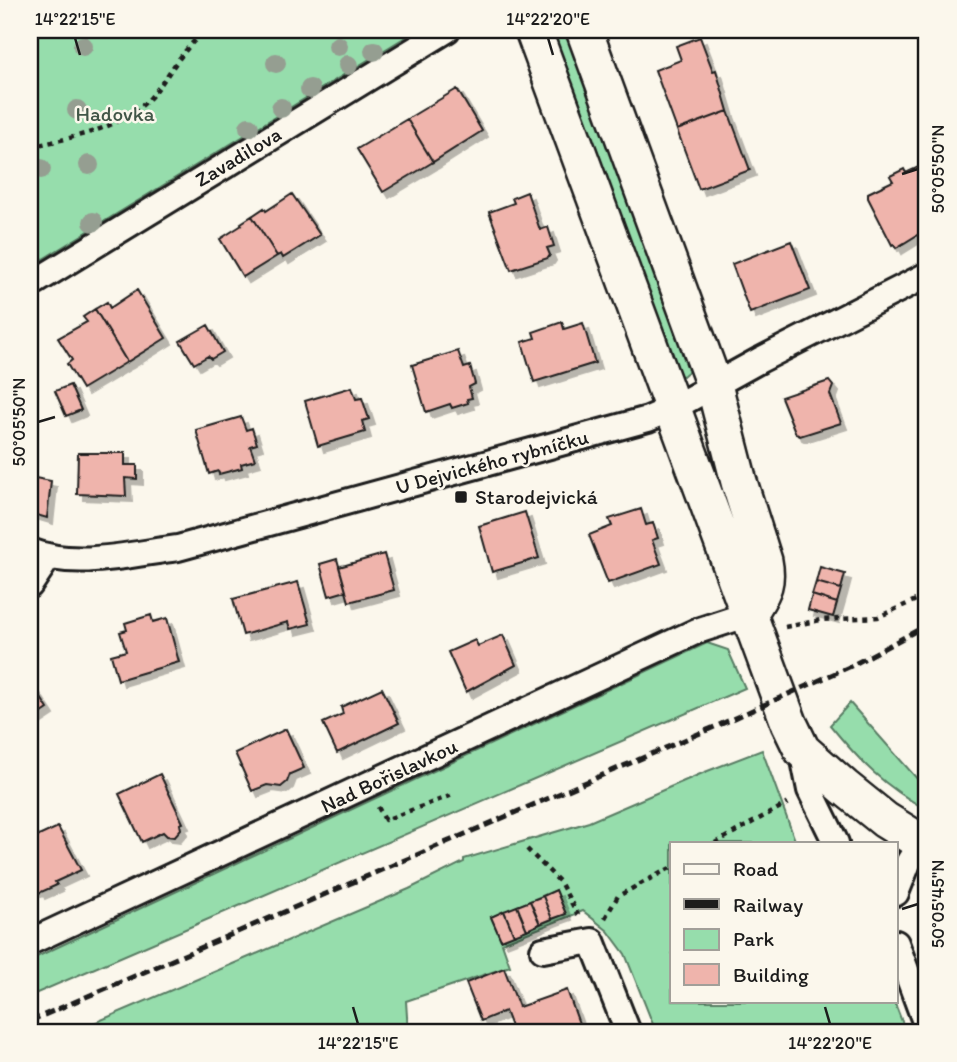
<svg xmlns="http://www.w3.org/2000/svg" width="957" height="1062" font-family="Itim,sans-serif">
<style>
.green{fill:#96ddac;stroke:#597c64;stroke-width:2;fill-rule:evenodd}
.building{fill:#efb4ac;stroke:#1c1c1c;stroke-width:2;filter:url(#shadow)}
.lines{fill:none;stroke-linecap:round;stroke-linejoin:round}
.street-casing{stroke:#1c1c1c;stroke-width:30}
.secondary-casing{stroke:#1c1c1c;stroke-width:40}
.path{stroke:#1c1c1c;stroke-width:4.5;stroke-dasharray:5 5;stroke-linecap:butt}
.street{stroke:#fbf7ec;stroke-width:24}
.secondary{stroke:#fbf7ec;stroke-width:35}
.rail{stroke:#1c1c1c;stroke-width:5;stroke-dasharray:10 5;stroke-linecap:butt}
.tree{fill:#959e91}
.ticks{fill:none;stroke:#1c1c1c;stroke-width:2.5}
.poi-dot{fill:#1c1c1c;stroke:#fbf7ec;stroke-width:2.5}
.labels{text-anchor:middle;stroke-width:5;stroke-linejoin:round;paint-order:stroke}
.park-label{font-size:21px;fill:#415647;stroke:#fbf7ec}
.street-label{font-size:21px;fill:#1c1c1c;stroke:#fbf7ec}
.poi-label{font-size:21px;fill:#1c1c1c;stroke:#fbf7ec;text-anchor:start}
.neatline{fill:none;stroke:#1c1c1c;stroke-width:2.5}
.ticks-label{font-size:18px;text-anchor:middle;fill:#1c1c1c}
</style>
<defs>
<filter id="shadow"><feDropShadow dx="6" dy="6" stdDeviation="0" flood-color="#0004"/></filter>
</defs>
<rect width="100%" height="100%" fill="#fbf7ec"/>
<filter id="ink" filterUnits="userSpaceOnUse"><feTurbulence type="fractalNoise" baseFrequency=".0143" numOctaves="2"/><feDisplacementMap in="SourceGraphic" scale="14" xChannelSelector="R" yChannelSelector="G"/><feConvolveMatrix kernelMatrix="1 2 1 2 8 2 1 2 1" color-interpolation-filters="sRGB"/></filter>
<g filter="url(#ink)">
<path class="green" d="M43 30H417L30 267V38Z
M547 30H567L690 370 683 376 677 375Z
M707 643 728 650 745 688 30 996V960Z
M850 703 927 790V810C884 786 861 763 830 725Z
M762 750 796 843H672V1001H894L906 1032H656L625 954 608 931 583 911 502 943 510 966 406 1001 408 1032H73L409 889 464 862V859L589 822 705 772ZM556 890 565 914 501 940 491 917Z"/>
<path class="building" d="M700 37 713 71 716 70 728 111 677 130 655 70 681 60 676 46Z
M457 89 482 131 433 162 407 119Z
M728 111 750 170 699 189 677 130Z
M407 119 433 162 383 192 357 149Z
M927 163V229L896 248 894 244 892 245 868 198V193L893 181 890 176 904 169 906 173Z
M527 192 540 230 548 227 554 246 547 248 550 255 548 258 511 270 489 212 514 203 512 198Z
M292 194 320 235 283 258 281 254 277 256 252 216 264 208 266 211Z
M252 216 277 256 243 277 220 239 242 225 241 223Z
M791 241 810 290 750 313 732 264Z
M137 290 166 338 127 362 95 309 107 302 110 308Z
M95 309 127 362 82 389 67 364 72 360 58 338 87 322 83 317Z
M562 322 564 329 583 323 595 363 534 382 522 342 535 338 533 332Z
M208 325 223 352 211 359 208 356 194 364 180 341Z
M458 351 464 368 470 366 475 384 469 387 472 398 467 399 468 403 452 408 450 404 426 412 412 365Z
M829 381 833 386 830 394 841 423 800 436 796 434 781 397Z
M70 385 81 410 66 416 55 391Z
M352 387 356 399 362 398 369 419 362 421 365 432 318 446 305 401Z
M241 417 246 430 252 428 257 444 250 446 255 460 241 464 242 468 219 474 218 471 209 474 196 430Z
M78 453H125V465H137V479L125 478 126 496 77 494Z
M30 477 51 481 47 518 30 513Z
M641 509 646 525 653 523 658 538 652 540 661 564 608 583 589 535 612 526 609 519Z
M525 512 539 558 492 572 479 526Z
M384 554 394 590 349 602 339 567Z
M337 559 346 591 329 596 320 564Z
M820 567 845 574 841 589 816 582Z
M298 582 310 624 290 629 288 622 243 635 233 599Z
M816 582 841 589 837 603 812 595Z
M812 595 837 603 833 617 808 610Z
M151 615 153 622 167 618 179 662 118 680 111 655 126 651 120 632 127 630 125 623Z
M503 635 516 665 466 692 448 652 475 640 478 646Z
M30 681 48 709 30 721Z
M382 688 399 723 337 753 323 723 343 714 341 707Z
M286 729 304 768 290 774 287 782 281 787 267 785 252 791 235 753Z
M160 774 183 823 180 824 181 829 174 837 167 836 163 832 142 842 119 794Z
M58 827 81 870 55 882 57 885 39 893 38 890 35 891 30 880V840Z
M556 890 566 914 552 919 543 896Z
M543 896 552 919 540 924 530 901Z
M530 901 540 924 527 930 517 906Z
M517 906 527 930 514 935 504 911Z
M504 911 514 935 501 940 491 917Z
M504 968 519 1007 567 990 582 1032H513L505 1011 481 1021 466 983Z"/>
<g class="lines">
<g class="street-casing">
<path id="street" d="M30 285 447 30
M30 551C75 569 131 554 178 548L648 419 673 408 760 360 927 275
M30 585 48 558
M802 750 810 790 836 843
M896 893 908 863 921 842
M30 942 697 631 749 614
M896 943 927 1027
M543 950 592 941 628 1032"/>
</g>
<g class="secondary-casing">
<path id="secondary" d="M533 30 789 723 802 750 844 787 885 820 927 846
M584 30 714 385 739 482 764 561C769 586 761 593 749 614"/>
</g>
<path class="path" d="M30 147C72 137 118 131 150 98 162 85 171 68 183 54 189 46 197 38 205 30
M785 627 821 620 878 617 927 595
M378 807 385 820 455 794
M715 843 788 803
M527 849 560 882 578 915
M605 918 618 896 672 867"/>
<use href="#street" class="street"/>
<use href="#secondary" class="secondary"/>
<path class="rail" d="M30 1021 719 725 849 667 927 625"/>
</g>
<g class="tree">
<circle cx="83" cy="46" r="10"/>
<circle cx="338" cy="46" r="10"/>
<circle cx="374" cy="51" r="10"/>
<circle cx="276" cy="63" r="10"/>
<circle cx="348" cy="65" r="10"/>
<circle cx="310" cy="89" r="10"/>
<circle cx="281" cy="108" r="10"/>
<circle cx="77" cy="110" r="10"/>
<circle cx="249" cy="127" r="10"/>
<circle cx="89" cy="165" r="10"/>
<circle cx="41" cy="169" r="10"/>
<circle cx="93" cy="222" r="10"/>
</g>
</g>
<path class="ticks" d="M75 38 80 55M548 38 553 55M902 174 918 169M38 422 55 417M902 909 918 904M353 1007 358 1024M825 1007 830 1024"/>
<rect class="poi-dot" x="454" y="490" width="14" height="14" rx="3.5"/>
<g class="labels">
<g class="park-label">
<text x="115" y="121">Hadovka</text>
</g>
<g class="street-label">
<text transform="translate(238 157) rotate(-31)" y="7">Zavadilova</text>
<text transform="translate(492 462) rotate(-15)" y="7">U Dejvického rybníčku</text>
<text transform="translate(389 776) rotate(-25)" y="7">Nad Bořislavkou</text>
</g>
<g class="poi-label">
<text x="475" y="504">Starodejvická</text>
</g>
</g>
<rect width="957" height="1062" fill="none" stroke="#fbf7ec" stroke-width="77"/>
<rect x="670" y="842" width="228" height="161" fill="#fbf7ec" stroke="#a29f99" stroke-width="2"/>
<rect x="684" y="864" width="35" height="10" fill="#fbf7ec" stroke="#a29f99" stroke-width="2"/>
<text x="733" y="876" font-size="21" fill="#1c1c1c">Road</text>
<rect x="684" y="899" width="35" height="10" fill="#1c1c1c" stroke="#a29f99" stroke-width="2"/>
<text x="733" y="912" font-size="21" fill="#1c1c1c">Railway</text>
<rect x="684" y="929" width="35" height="21" fill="#96ddac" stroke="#a29f99" stroke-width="2"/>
<text x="733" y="946" font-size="21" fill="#1c1c1c">Park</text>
<rect x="684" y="964" width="35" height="21" fill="#efb4ac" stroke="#a29f99" stroke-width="2"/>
<text x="733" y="982" font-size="21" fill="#1c1c1c">Building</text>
<rect x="38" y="38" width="880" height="986" class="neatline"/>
<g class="ticks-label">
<text x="75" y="25">14°22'15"E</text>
<text x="548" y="25">14°22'20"E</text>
<text transform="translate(938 169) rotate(-90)" y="6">50°05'50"N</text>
<text transform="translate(19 422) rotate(-90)" y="6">50°05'50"N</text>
<text transform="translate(938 904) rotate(-90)" y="6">50°05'45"N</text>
<text x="358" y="1049">14°22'15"E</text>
<text x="830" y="1049">14°22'20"E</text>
</g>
</svg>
